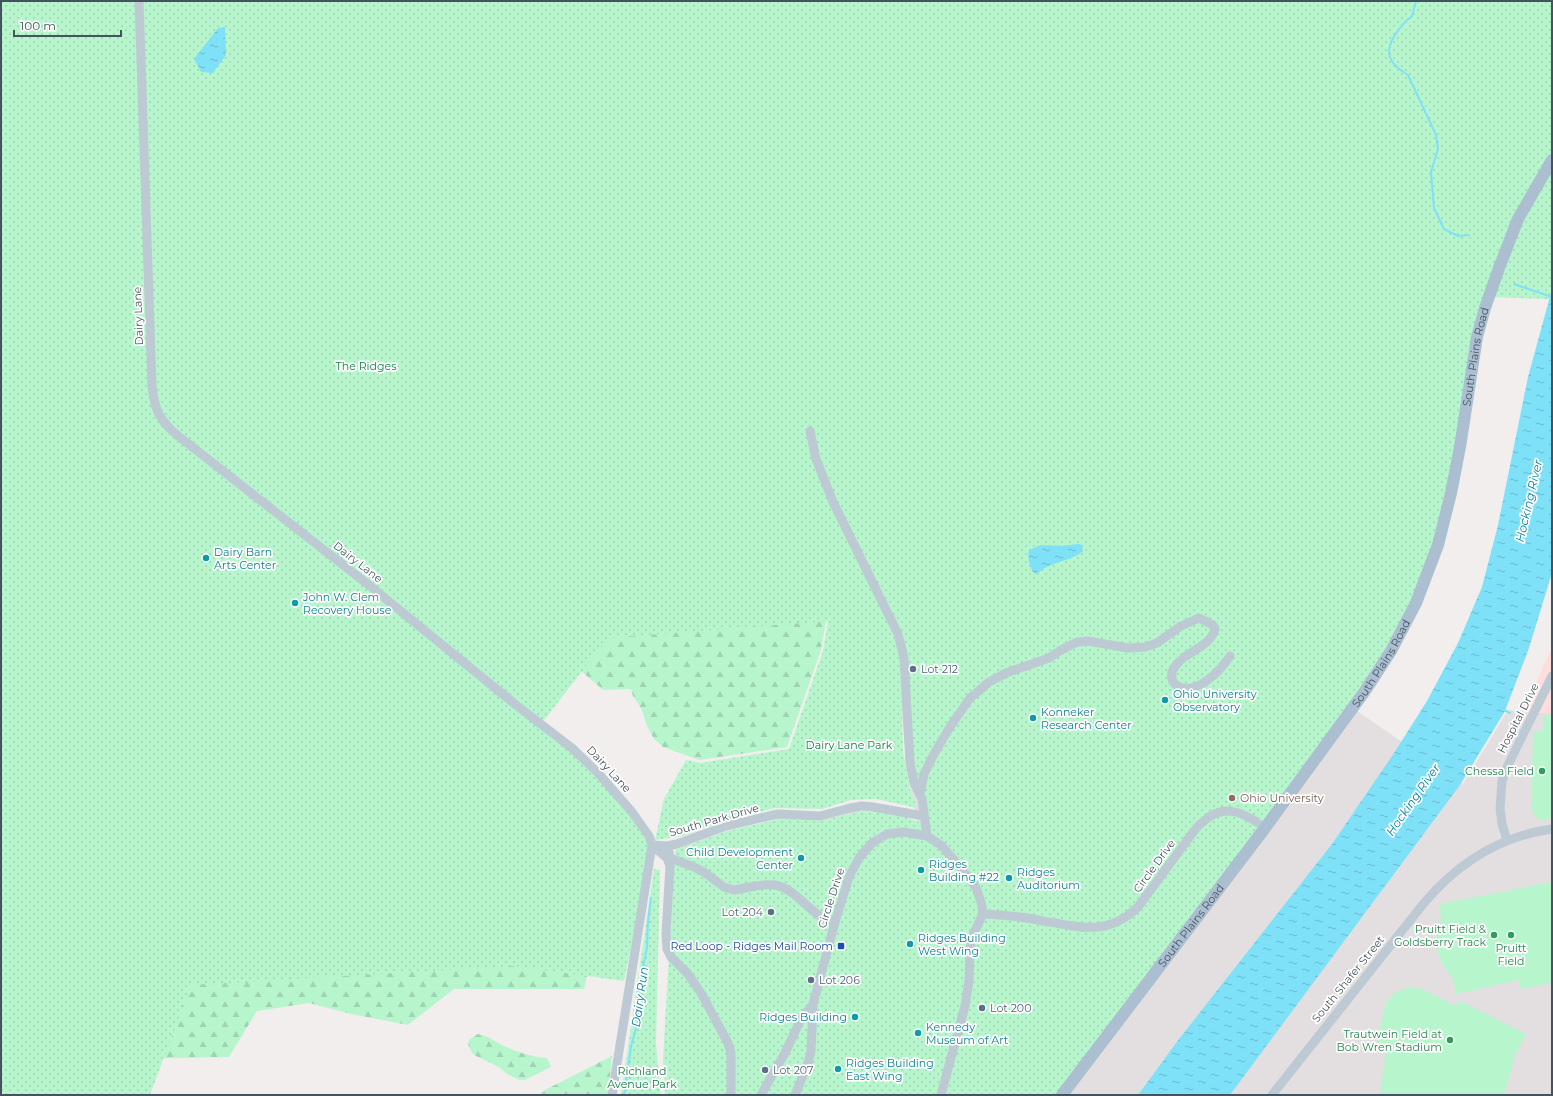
<svg xmlns="http://www.w3.org/2000/svg" width="1553" height="1096" font-family="Montserrat,sans-serif">
<style>
.education{fill:#e3dfe0}
.medical{fill:#fededc}
.green{fill:#b7f5cd}
.forest{fill:url(#forest-firs)}
.park{fill:url(#park-dots)}
.water{fill:url(#water-ripples)}
.lines{fill:none;stroke-linecap:round;stroke-linejoin:round}
.stream{stroke:#7fe1f7;stroke-width:2}
.minor{stroke:#bdcad3;stroke-width:9}
.major{stroke:#abbfd1;stroke-width:12}
.culture-dot{fill:#0f9aa8;stroke:#fff;stroke-width:1.5}
.service-dot{fill:#5c6f8a;stroke:#fff;stroke-width:1.5}
.leisure-dot{fill:#2e9e5b;stroke:#fff;stroke-width:1.5}
.education-dot{fill:#8d6e63;stroke:#fff;stroke-width:1.5}
.transit-dot{fill:#1a4fb4;stroke:#fff;stroke-width:1.5}
.labels{text-anchor:middle;stroke-width:3.5;stroke-linejoin:round;paint-order:stroke}
.street-label{font-size:11px;fill:#44535f;stroke:#fff}
.park-label{font-size:11px;fill:#0b8444;stroke:#fff}
.culture-label{font-size:11px;fill:#0d838f;stroke:#fff;text-anchor:start}
.service-label{font-size:11px;fill:#4e5e75;stroke:#fff;text-anchor:start}
.leisure-label{font-size:11px;fill:#27864d;stroke:#fff;text-anchor:end}
.education-label{font-size:11px;fill:#785e54;stroke:#fff;text-anchor:start}
.transit-label{font-size:11px;fill:#164399;stroke:#fff;text-anchor:end}
.water-label{font-size:12px;font-style:italic;fill:#03819d;stroke:#fff}
</style>
<defs>
<pattern id="forest-firs" width="22" height="20" patternUnits="userSpaceOnUse"><rect width="22" height="20" fill="#b7f5cd"/><path d="M5 1l3.5 6h-7zM16 11l3.5 6h-7z" fill="#9fd4b2"/></pattern>
<pattern id="park-dots" width="8" height="8" patternUnits="userSpaceOnUse"><rect width="8" height="8" fill="#b7f5cd"/><path d="M2 2h.1M6 6h.1" fill="none" stroke="#9fd4b2" stroke-width="1.8" stroke-linecap="round"/></pattern>
<pattern id="water-ripples" width="26" height="14" patternUnits="userSpaceOnUse"><rect width="26" height="14" fill="#7fe1f7"/><path d="M2 4q2-2 4 0t4 0M15 11q2-2 4 0t4 0" fill="none" stroke="#6ab9cb"/></pattern>
</defs>
<rect width="100%" height="100%" fill="#f2eeee"/>
<path class="education" d="M895 639 1256 641 1463 784 1508 710 1552 712V1095H665L663 1059 745 828 857 811 917 822 907 769Z"/>
<path class="medical" d="M1552 647V713H1522Z"/>
<path class="green" d="M1544 715H1552V818L1540 821 1531 810 1533 732 1542 731Z
M1552 882V983L1521 989 1519 980 1456 994 1453 979 1444 967 1437 951 1436 942 1437 928 1441 921 1440 904Z
M1408 988H1420L1456 1006 1460 1001 1526 1034 1515 1056 1504 1095H1375H1380L1386 1051 1376 1047 1385 1004 1394 993Z"/>
<path class="forest" d="M457 574 821 605 826 621 821 650 787 747 699 760 663 747 654 739 647 726 641 708 633 696 631 689 603 690 580 670Z
M1 909 578 950 587 976 584 989H454L408 1025 351 1014 309 1003 257 1011 229 1057 121 1059Z
M478 1034C488 1036 496 1042 504 1046 518 1052 532 1057 547 1058L551 1067 525 1080H520L507 1074 499 1067 476 1056 472 1053 468 1044 470 1039Z
M612 1056 608 1095H539L545 1090Z"/>
<path class="park" d="M1 1H1552V289L1549 299 1489 297 1438 545 1391 651 1062 1095H665L663 1059 675 850 727 831 779 819H797L820 821 863 811 874 812 906 817 921 823 904 658 892 631 900 654 903 751 910 789 917 808 876 799 851 800 822 809 775 808 725 820 683 836 655 840 664 799 686 760 700 763 789 749 823 651 828 621 608 638 541 724 596 770 652 845 624 981 515 966 191 985 150 1095H1Z
M654 869 660 870 656 1045 661 1095H621Z"/>
<path class="water" d="M225 27 226 55 213 73 201 72 194 59 218 28Z
M1552 289V573L1529 648 1505 711 1460 785 1230 1095H1138L1179 1039 1332 844 1394 753 1427 701 1458 643 1482 587 1498 525 1528 377Z
M1079 544 1082 545 1083 551C1073 560 1057 561 1045 568 1041 570 1039 573 1035 574 1030 570 1027 556 1029 550L1041 545 1059 546Z"/>
<g class="lines">
<path class="stream" d="M1416 1 1412 16C1404 22 1400 27 1395 35 1383 54 1390 64 1408 75L1436 135 1438 149 1431 172 1434 208 1444 229 1458 236 1469 235
M1514 284 1552 297
M1504 710 1510 713
M1517 715 1522 717
M624 1095 631 1047 638 1021 636 1009 640 982 647 948 648 921 651 898"/>
<path class="minor" d="M139 1 152 386C154 409 160 421 177 435L370 586 516 705 572 748 598 773 632 812 649 836 652 845 612 1095
M810 431 816 459 833 502 898 634 904 658 910 763 914 783 922 799 927 836
M920 794 924 774 934 754 950 727 970 698 989 682 1006 673 1049 658 1061 650 1077 642 1088 641 1128 648 1145 647 1157 643 1181 626 1199 618 1213 625 1215 629C1210 649 1180 652 1172 672 1171 677 1172 682 1176 685 1195 698 1221 670 1230 656
M1507 840 1502 824 1500 808 1502 781 1508 765 1552 676
M652 845 667 846 677 844 726 826 778 814 820 816 850 808 862 806 873 807 924 816
M652 845 667 858 670 866 666 933 667 949 671 957 688 974 701 993 728 1043 731 1053V1095
M669 852 670 858 694 867 704 872 724 887 734 890C745 888 764 883 775 885 798 889 811 918 835 922
M983 914C1002 915 1019 916 1038 920 1076 926 1106 938 1138 907L1194 831C1218 803 1237 807 1265 828
M761 1095 785 1053 801 1019 813 1004
M795 1095 808 1063 811 1051 813 1004 835 922 849 877 859 858 872 843 887 834 903 832 927 836 942 846 970 879 976 888 981 902 983 914 973 935 970 949 969 981 965 1006 941 1095
M1272 1095 1424 903C1458 863 1500 836 1552 829"/>
<path class="major" id="s1" d="M1062 1095 1265 828 1365 691 1391 651 1416 603 1438 545 1451 493 1460 447 1477 337 1485 308 1499 268 1518 219 1552 160"/>
</g>
<g class="culture-dot">
<circle cx="206" cy="558" r="4"/>
<circle cx="295" cy="603" r="4"/>
<circle cx="1165" cy="700" r="4"/>
<circle cx="1033" cy="718" r="4"/>
<circle cx="801" cy="858" r="4"/>
<circle cx="921" cy="870" r="4"/>
<circle cx="1009" cy="878" r="4"/>
<circle cx="910" cy="944" r="4"/>
<circle cx="855" cy="1017" r="4"/>
<circle cx="918" cy="1033" r="4"/>
<circle cx="838" cy="1069" r="4"/>
</g>
<g class="service-dot">
<circle cx="913" cy="669" r="4"/>
<circle cx="771" cy="912" r="4"/>
<circle cx="811" cy="980" r="4"/>
<circle cx="982" cy="1008" r="4"/>
<circle cx="765" cy="1070" r="4"/>
</g>
<g class="leisure-dot">
<circle cx="1542" cy="771" r="4"/>
<circle cx="1494" cy="935" r="4"/>
<circle cx="1511" cy="935" r="4"/>
<circle cx="1450" cy="1040" r="4"/>
</g>
<circle class="education-dot" cx="1232" cy="798" r="4"/>
<rect class="transit-dot" x="837" y="942" width="8" height="8" rx="2"/>
<g class="labels">
<g class="street-label">
<text transform="translate(138 316) rotate(-92)" y="4">Dairy Lane</text>
<text dy="4" stroke="none"><textPath href="#s1" startOffset="861">South Plains Road</textPath></text>
<text transform="translate(358 562) rotate(38)" y="4">Dairy Lane</text>
<text dy="4" stroke="none"><textPath href="#s1" startOffset="537">South Plains Road</textPath></text>
<text transform="translate(1518 718) rotate(-63)" y="4">Hospital Drive</text>
<text transform="translate(609 769) rotate(47)" y="4">Dairy Lane</text>
<text transform="translate(714 820) rotate(-16)" y="4">South Park Drive</text>
<text transform="translate(1154 866) rotate(-54)" y="4">Circle Drive</text>
<text transform="translate(831 898) rotate(-72)" y="4">Circle Drive</text>
<text dy="4" stroke="none"><textPath href="#s1" startOffset="213">South Plains Road</textPath></text>
<text transform="translate(1348 979) rotate(-51)" y="4">South Shafer Street</text>
</g>
<g class="park-label">
<text x="366" y="370">The Ridges</text>
<text x="849" y="749">Dairy Lane Park</text>
<text x="642" y="1075">Richland<tspan x="642" dy="13">Avenue Park</tspan></text>
</g>
<g class="culture-label">
<text x="214" y="556">Dairy Barn<tspan x="214" dy="13">Arts Center</tspan></text>
<text x="303" y="601">John W. Clem<tspan x="303" dy="13">Recovery House</tspan></text>
<text x="1173" y="698">Ohio University<tspan x="1173" dy="13">Observatory</tspan></text>
<text x="1041" y="716">Konneker<tspan x="1041" dy="13">Research Center</tspan></text>
<text x="793" y="856" text-anchor="end">Child Development<tspan x="793" dy="13">Center</tspan></text>
<text x="929" y="868">Ridges<tspan x="929" dy="13">Building #22</tspan></text>
<text x="1017" y="876">Ridges<tspan x="1017" dy="13">Auditorium</tspan></text>
<text x="918" y="942">Ridges Building<tspan x="918" dy="13">West Wing</tspan></text>
<text x="847" y="1021" text-anchor="end">Ridges Building</text>
<text x="926" y="1031">Kennedy<tspan x="926" dy="13">Museum of Art</tspan></text>
<text x="846" y="1067">Ridges Building<tspan x="846" dy="13">East Wing</tspan></text>
</g>
<g class="service-label">
<text x="921" y="673">Lot 212</text>
<text x="763" y="916" text-anchor="end">Lot 204</text>
<text x="819" y="984">Lot 206</text>
<text x="990" y="1012">Lot 200</text>
<text x="773" y="1074">Lot 207</text>
</g>
<g class="leisure-label">
<text x="1534" y="775">Chessa Field</text>
<text x="1486" y="933">Pruitt Field &amp;<tspan x="1486" dy="13">Goldsberry Track</tspan></text>
<text x="1511" y="952" text-anchor="middle">Pruitt<tspan x="1511" dy="13">Field</tspan></text>
<text x="1442" y="1038">Trautwein Field at<tspan x="1442" dy="13">Bob Wren Stadium</tspan></text>
</g>
<g class="education-label">
<text x="1240" y="802">Ohio University</text>
</g>
<g class="transit-label">
<text x="833" y="950">Red Loop - Ridges Mail Room</text>
</g>
<g class="water-label">
<text transform="translate(1529 501) rotate(-77)" y="4">Hocking River</text>
<text transform="translate(1413 800) rotate(-55)" y="4">Hocking River</text>
<text transform="translate(640 997) rotate(-82)" y="4">Dairy Run</text>
</g>
</g>
<rect width="1553" height="1096" fill="none" stroke="#44535f" stroke-width="4"/>
<path d="M14 30v6h107v-6" fill="none" stroke="#44535f" stroke-width="2"/>
<text x="20" y="30" font-size="12" fill="#44535f" stroke="#ffffff" stroke-width="3" paint-order="stroke">100 m</text>
</svg>
